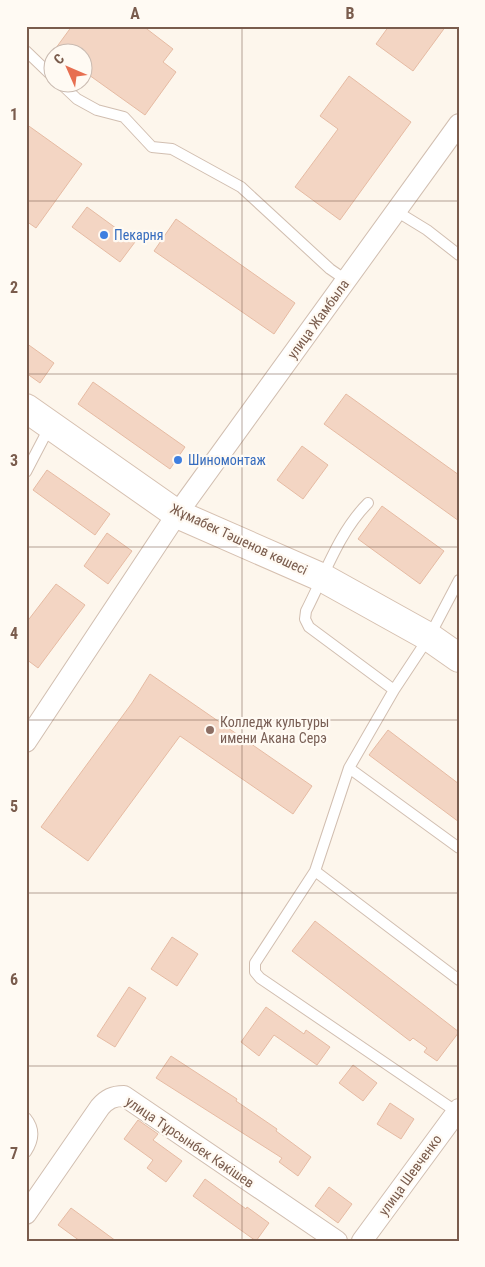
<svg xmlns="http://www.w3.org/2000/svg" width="485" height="1267" font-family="'Roboto Condensed',sans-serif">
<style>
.building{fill:#f3d5c3;stroke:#e6bba3}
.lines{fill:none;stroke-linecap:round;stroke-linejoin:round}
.service-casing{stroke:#d1beb0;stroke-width:12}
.minor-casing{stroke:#d1beb0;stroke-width:22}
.secondary-casing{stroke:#d6c0b0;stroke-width:30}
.service{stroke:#fff;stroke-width:10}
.minor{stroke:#fff;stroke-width:20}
.secondary{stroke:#fff;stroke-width:28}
.grid{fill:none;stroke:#7a5c4d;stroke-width:1;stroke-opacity:0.55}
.shop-dot{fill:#3f7fe0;stroke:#fffaf3;stroke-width:2}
.education-dot{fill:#8d6e63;stroke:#fffaf3;stroke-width:2}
.labels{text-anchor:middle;stroke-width:4.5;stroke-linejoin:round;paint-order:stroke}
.shop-label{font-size:14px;fill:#366cbe;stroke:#fffaf3;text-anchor:start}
.street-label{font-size:14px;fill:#7a5c4d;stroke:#fffaf3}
.education-label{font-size:14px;fill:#785e54;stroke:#fffaf3;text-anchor:start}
.neatline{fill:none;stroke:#7a5c4d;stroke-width:2}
.grid-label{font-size:16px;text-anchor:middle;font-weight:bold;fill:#7a5c4d}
</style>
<rect width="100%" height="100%" fill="#fdf6ec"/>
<path class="building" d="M72 26H143L173 49 163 62 176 72 145 115 82 70V52H53Z
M389 26H446L413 71 376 44Z
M349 76 411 122 340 220 295 187 338 129 320 116Z
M26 124 82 164 36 228 26 221Z
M87 207 135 242 120 262 72 227Z
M176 219 295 303 274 334 154 251Z
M26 343 54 363 40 383 26 373Z
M93 382 185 447 170 469 78 404Z
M346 394 459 475V521L324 424Z
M302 446 328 465 303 499 277 480Z
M47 470 110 514 95 535 33 490Z
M382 506 444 551 420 584 358 539Z
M107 533 132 551 108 584 84 566Z
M56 584 85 605 38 668 26 659V623Z
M150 674 312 786 293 814 180 736 88 861 41 827 132 703Z
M388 730 459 784V822L369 755Z
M315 921 459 1032 437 1061 424 1052 427 1048 413 1038 410 1041 292 951Z
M172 937 198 954 177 986 151 969Z
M129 987 146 998 115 1047 97 1036Z
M266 1007 304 1034 306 1030 330 1047 317 1065 274 1035 259 1056 241 1042Z
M171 1056 237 1099 236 1101 277 1129 276 1131 311 1157 298 1176 279 1162 282 1158 156 1078Z
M353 1065 377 1083 363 1101 339 1083Z
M390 1103 414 1119 401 1139 377 1124Z
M138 1120 158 1134 153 1140 182 1161 166 1182 147 1168 153 1160 124 1139Z
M205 1179 246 1209 247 1207 269 1223 256 1241 193 1196Z
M329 1187 352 1204 338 1223 315 1206Z
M71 1208 116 1241H80L58 1225Z"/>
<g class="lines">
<g class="service-casing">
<path id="service" d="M26 51 52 76
M59 82 77 99 97 110 124 117 152 147 172 149 241 187 330 269 346 280
M396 211 427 230 459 255
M26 472 50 426
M368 503C339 532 325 574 306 611L305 619 309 627 394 690
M349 768 459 848
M315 871 459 980
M457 1112 260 978 255 972V963L315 871 349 768 394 690 429 637 459 580
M26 1118C35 1129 34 1140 26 1152"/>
</g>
<g class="minor-casing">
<path id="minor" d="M26 742 177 514 459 124
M26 1214 100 1107C107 1099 113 1096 124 1096L337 1241
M362 1241 459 1109"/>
</g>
<g class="secondary-casing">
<path id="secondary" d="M26 408 177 514 323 578 429 637 459 658"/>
</g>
<use href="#service" class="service"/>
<use href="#minor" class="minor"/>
<use href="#secondary" class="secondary"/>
</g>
<path class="grid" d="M242 26V1241M26 201H459M26 374H459M26 547H459M26 720H459M26 893H459M26 1066H459"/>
<g class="shop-dot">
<circle cx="104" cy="235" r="5"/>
<circle cx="178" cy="460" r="5"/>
</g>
<circle class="education-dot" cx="210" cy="730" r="5"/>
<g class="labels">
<g class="shop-label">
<text x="114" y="240">Пекарня</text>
<text x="188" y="465">Шиномонтаж</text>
</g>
<g class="street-label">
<text transform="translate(318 319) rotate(-54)" y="5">улица Жамбыла</text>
<text transform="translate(239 539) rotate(25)" y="5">Жұмабек Тәшенов көшесі</text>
<text transform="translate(190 1142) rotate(34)" y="5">улица Тұрсынбек Кәкішев</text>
<text transform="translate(410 1175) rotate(-54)" y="5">улица Шевченко</text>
</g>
<g class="education-label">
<text x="220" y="727">Колледж культуры<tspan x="220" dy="16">имени Акана Серэ</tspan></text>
</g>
</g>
<rect width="485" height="1267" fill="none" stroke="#fffaf3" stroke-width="55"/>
<g transform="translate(68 68) rotate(315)"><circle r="24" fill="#fffaf3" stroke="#cabbb1"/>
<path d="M0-4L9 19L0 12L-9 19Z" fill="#e76f51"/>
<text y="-8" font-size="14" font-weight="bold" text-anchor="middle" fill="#7a5c4d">С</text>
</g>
<rect x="28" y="28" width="430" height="1212" class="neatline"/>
<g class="grid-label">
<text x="135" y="19">A</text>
<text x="350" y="19">B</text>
<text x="14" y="120">1</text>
<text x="14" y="293">2</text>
<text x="14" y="466">3</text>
<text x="14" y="639">4</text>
<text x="14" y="812">5</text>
<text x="14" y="985">6</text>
<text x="14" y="1159">7</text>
</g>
</svg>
